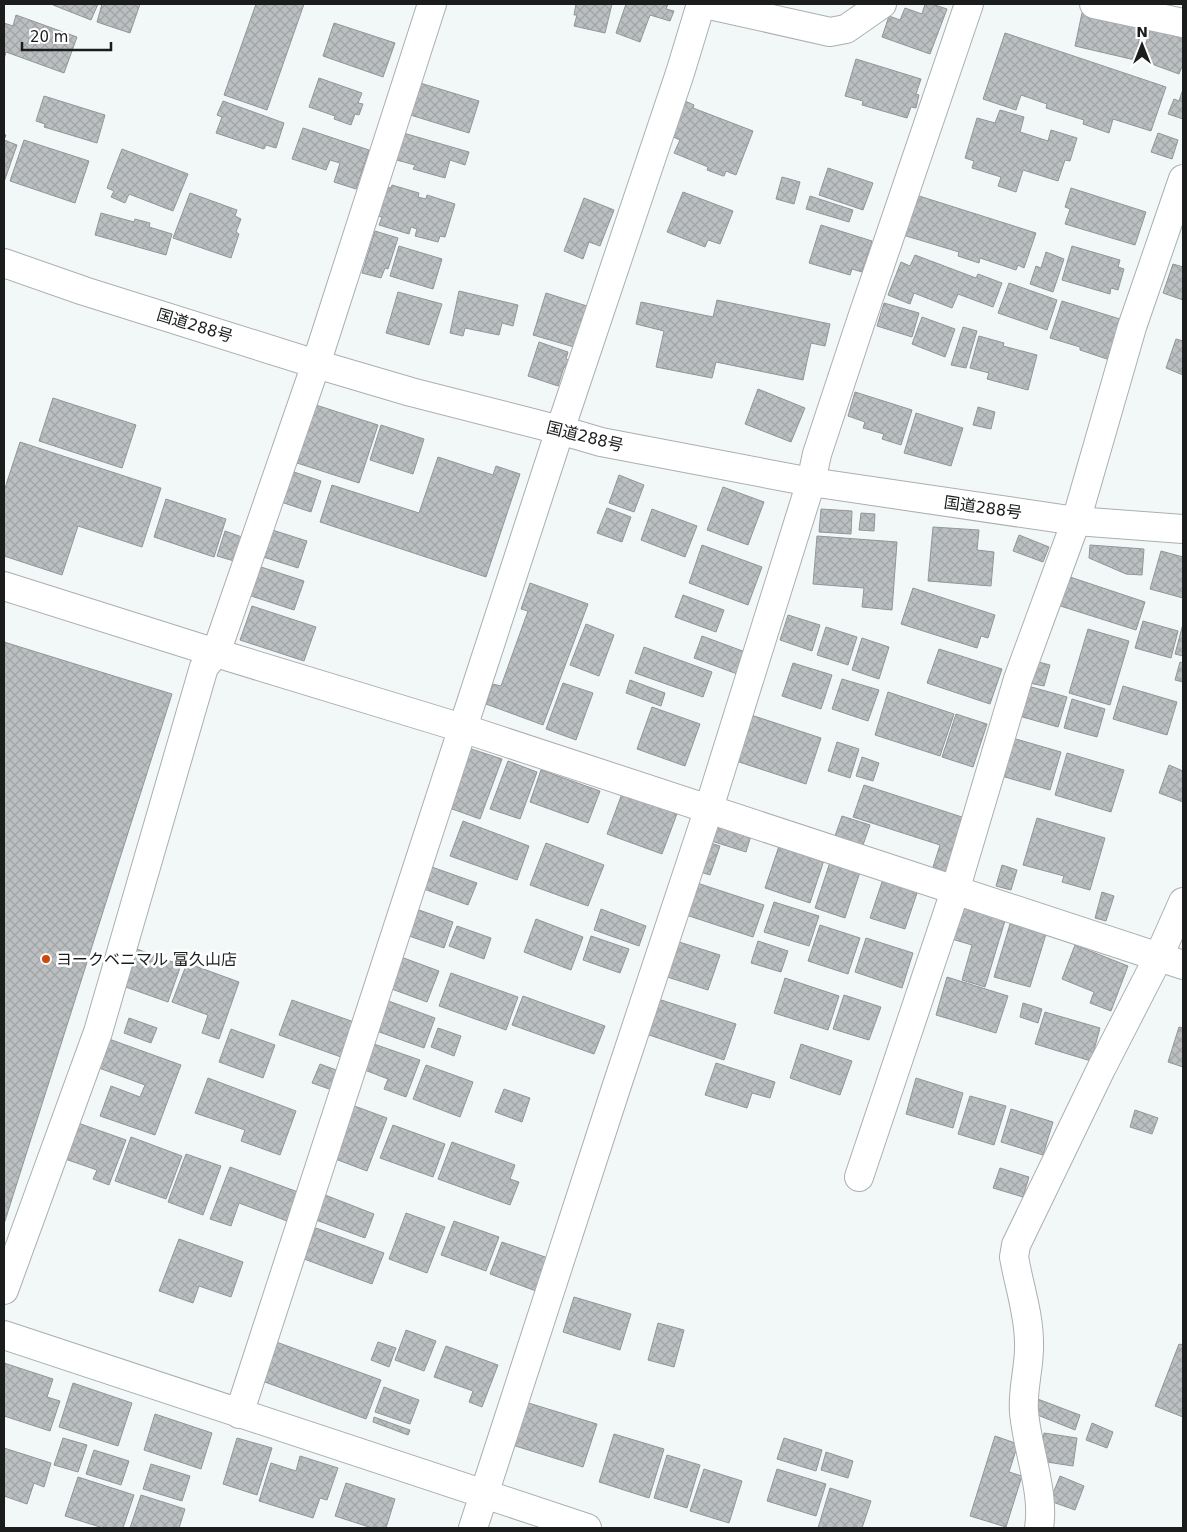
<svg xmlns="http://www.w3.org/2000/svg" width="1187" height="1532" font-family="'DejaVu Sans','Noto Sans JP',sans-serif">
<style>
.building{fill:url(#building-cross-hatch);stroke:#919697}
.lines{fill:none;stroke-linecap:round;stroke-linejoin:round}
.minor-casing{stroke:#abafb1;stroke-width:30}
.trunk-casing{stroke:#abafb1;stroke-width:30}
.minor{stroke:#fff;stroke-width:28}
.trunk{stroke:#fff;stroke-width:28}
.poi-dot{fill:#ce480a;stroke:#fff;stroke-width:2}
.labels{text-anchor:middle;stroke-width:5;stroke-linejoin:round;paint-order:stroke}
.street-label{font-size:16px;fill:#1b1d1d;stroke:#fff}
.poi-label{font-size:16px;fill:#1b1d1d;stroke:#fff;text-anchor:start}
</style>
<defs>
<pattern id="building-cross-hatch" width="8" height="8" patternUnits="userSpaceOnUse" patternTransform="scale(1.25)"><rect width="8" height="8" fill="#bbbfc1"/><path d="M0 0l8 8M0 8l8-8" fill="none" stroke="#a0a4a5"/></pattern>
</defs>
<rect width="100%" height="100%" fill="#f2f7f8"/>
<path class="building" d="M54 4H98L91 20 53 5Z
M102 4H140L130 33 97 22Z
M256 4H304L267 110 224 95Z
M576 4H612L605 33 574 26 577 15H574Z
M626 4H668L666 9 674 11 670 21 650 15 640 42 616 33Z
M925 4H932L947 9 930 54 882 37 889 16 900 20 905 8 922 14Z
M1082 13 1142 26 1135 60 1075 46Z
M16 15 77 37 64 73 6 52 4 59V23L13 26Z
M334 23 395 43 383 77 323 56Z
M1151 28 1183 37V64L1179 74 1149 63 1150 59 1142 55Z
M1005 33 1166 87 1151 131 1113 119 1109 133 1083 124 1084 120 1046 108 1047 104 1021 95 1016 110 983 99Z
M856 59 921 79 916 94 919 95 916 108 911 107 907 118 862 105 863 101 845 96Z
M319 78 362 93 358 103 363 104 359 115 355 114 351 125 334 119 335 116 309 107Z
M417 82 479 101 469 133 407 114Z
M1183 89V119L1168 114 1174 99 1179 101Z
M44 96 105 115 97 143 44 127 45 124 36 121Z
M223 101 284 123 276 148 266 145 264 149 216 133 222 117 217 115Z
M685 101 694 105 693 108 753 131 736 175 726 171 724 176H723L707 170 708 167 674 153 680 140 671 136Z
M1000 110 1024 117 1020 132 1048 141 1051 130 1077 138 1070 161 1065 160 1058 181 1023 170 1016 192 998 186 1001 177 972 168 974 161 965 158 977 118 995 123Z
M303 128 369 150 356 189 334 182 340 163 330 160 326 170 292 159Z
M400 132 469 152 465 165 450 160 445 178 413 169 415 165 393 159Z
M1158 133 1178 140 1172 159 1151 152Z
M4 134 6 135 4 140 17 145 4 182Z
M24 140 89 161 75 203 10 181Z
M122 149 188 174 173 211 129 194 125 203 111 197 114 191 107 188Z
M828 168 873 183 863 210 819 195Z
M782 177 800 182 794 204 776 199Z
M392 185 419 193 418 197 426 199 427 195 455 204 445 237 440 236 438 242 415 236 417 229 411 227 409 234 379 225 382 217 373 215 382 186 391 188Z
M1071 188 1146 212 1135 245 1065 224 1070 209 1065 207Z
M683 192 733 211 720 244 708 240 705 247 667 232Z
M190 193 237 210 235 216 241 219 236 232 239 234 231 258 173 238Z
M916 195 1036 233 1024 268 1018 265 1016 270 980 258 979 263 958 256 959 252 903 235Z
M810 196 853 210 849 222 806 209Z
M584 198 614 210 600 246 589 242 583 259 564 251Z
M101 213 134 222 135 219 150 223 149 227 172 234 166 255 95 235Z
M821 225 872 241 862 272 852 269 850 275 809 263Z
M375 231 398 238 388 269 385 268 381 278 362 273Z
M399 246 442 259 433 289 390 276Z
M1072 246 1120 260 1118 267 1124 269 1118 290 1111 288 1110 294 1062 280Z
M1046 252 1064 259 1053 292 1030 284 1036 266 1041 268Z
M915 255 976 278 978 274 1002 283 993 307 958 294 952 308 914 293 910 304 888 295 901 262 910 266Z
M1173 264 1183 267V300L1163 293Z
M1009 283 1057 300 1047 330 998 313Z
M459 291 518 305 513 326 502 323 499 335 465 328 463 336 450 333Z
M398 292 442 304 429 345 386 333Z
M546 293 587 306 574 347 533 335Z
M717 300 830 324 825 346 811 343 803 380 716 362 712 378 656 367 664 331 636 324 641 302 713 317Z
M1062 301 1123 320 1110 360 1080 350V347L1050 338Z
M884 303 919 313 912 337 877 326Z
M922 317 955 329 945 357 912 344Z
M963 327 977 331 966 368 951 365Z
M979 336 1004 343 1003 346 1037 355 1028 390 987 379 989 373 970 368Z
M1176 339 1183 341V375L1166 368Z
M539 342 568 352 566 359 571 361 568 368 564 367 558 386 528 376Z
M758 389 805 408 791 442 745 424Z
M855 392 912 410 901 445 882 439 884 434 863 428 865 422 848 416Z
M53 398 136 425 122 468 39 441Z
M316 405 378 425 359 483 297 463Z
M978 407 995 412 991 429 973 425Z
M916 413 963 428 951 466 904 453Z
M381 425 424 439 413 474 370 460Z
M20 442 161 488 142 547 78 526 62 575 4 556V491Z
M438 457 493 475 496 466 520 474 486 577 320 522 332 485 419 513Z
M288 470 321 481 311 512 278 501Z
M619 475 644 485 634 512 609 503Z
M723 487 764 502 748 545 707 530Z
M166 499 226 519 214 557 154 537Z
M607 508 631 517 622 542 597 533Z
M652 509 697 526 685 557 641 540Z
M821 509 852 511 851 534 819 532Z
M861 513 875 514 874 531 859 530Z
M933 527 979 530 977 550 994 552 991 586 928 581Z
M266 528 307 541 298 568 257 555Z
M225 531 242 537 234 561 217 556Z
M1019 535 1049 547 1043 562 1013 551Z
M817 536 897 542 892 610 862 607 864 588 813 584Z
M702 545 762 567 748 605 689 583Z
M1090 545 1144 549 1142 575 1126 574 1089 558Z
M1161 551 1183 557V598L1150 589Z
M258 566 304 581 294 610 248 595Z
M1064 575 1145 602 1136 630 1054 604Z
M530 583 588 604 543 725 486 704 493 684 501 686 528 611 521 609Z
M913 588 995 615 988 638 981 636 977 648 901 624Z
M683 595 724 610 716 632 675 617Z
M252 606 316 627 304 661 240 640Z
M788 615 820 625 812 651 780 640Z
M1143 621 1178 631 1171 658 1135 648Z
M586 624 614 635 599 676 570 665Z
M1183 624V656L1175 654Z
M826 627 857 637 848 665 817 655Z
M1088 629 1129 641 1110 705 1069 693Z
M702 636 748 653 740 675 694 658Z
M862 638 889 647 879 679 852 670Z
M4 642 172 694 4 1224Z
M644 647 712 672 703 697 635 673Z
M939 649 1002 669 990 704 927 683Z
M1035 661 1050 665 1044 686 1029 683Z
M1180 662 1183 663V682L1175 680Z
M793 663 832 675 821 709 782 696Z
M842 679 879 690 868 721 832 709Z
M630 680 665 693 661 706 626 693Z
M563 683 593 693 576 740 546 729Z
M1028 686 1067 697 1058 727 1019 716Z
M1123 686 1177 702 1167 735 1113 719Z
M888 692 954 714 940 756 875 735Z
M1072 699 1105 709 1097 737 1064 728Z
M652 707 700 724 685 766 637 749Z
M956 714 987 724 973 767 942 757Z
M751 715 821 738 806 784 736 761Z
M1009 737 1061 752 1050 790 998 775Z
M837 742 859 749 850 778 828 771Z
M462 746 502 759 480 819 441 805Z
M1067 753 1124 770 1111 812 1055 795Z
M862 757 879 763 873 781 856 776Z
M508 761 537 772 520 819 490 809Z
M1169 765 1183 771V802L1159 793Z
M541 770 600 791 588 823 530 802Z
M864 785 965 818 947 872 933 867 940 845 853 817Z
M623 791 678 811 662 854 607 834Z
M713 815 753 829 746 852 705 839Z
M842 816 870 825 863 845 835 836Z
M1037 818 1105 838 1090 890 1062 882 1064 876 1023 865Z
M463 821 529 846 517 880 450 856Z
M781 840 824 860 810 903 765 888Z
M704 841 720 846 710 875 694 870Z
M546 843 604 865 588 906 530 885Z
M831 859 861 869 845 918 815 908Z
M1002 865 1017 870 1011 890 996 886Z
M429 866 477 883 468 905 421 888Z
M883 879 918 890 905 929 870 918Z
M691 881 764 905 753 937 680 913Z
M1102 892 1114 896 1106 921 1095 918Z
M956 900 1007 914 985 987 962 980 972 945 945 937Z
M774 902 819 916 809 946 764 932Z
M601 909 646 926 639 946 594 930Z
M419 910 453 922 444 948 409 936Z
M536 919 583 937 571 970 524 952Z
M1010 924 1046 934 1030 987 994 977Z
M820 925 860 938 848 974 808 961Z
M457 926 491 938 484 959 449 946Z
M591 936 629 949 620 973 583 960Z
M866 938 913 953 902 988 855 972Z
M673 940 720 955 708 990 661 975Z
M758 941 788 951 781 972 751 963Z
M1075 945 1128 966 1111 1011 1090 1003 1094 992 1062 979Z
M134 948 181 965 168 1002 120 985Z
M401 957 439 971 427 1002 389 988Z
M187 963 239 982 219 1039 202 1033 208 1015 172 1002Z
M451 973 518 997 506 1030 439 1006Z
M947 977 1008 996 996 1033 936 1015Z
M785 978 839 996 828 1030 774 1013Z
M844 995 881 1007 869 1040 833 1029Z
M523 996 605 1026 594 1054 512 1025Z
M383 999 435 1018 424 1048 371 1029Z
M658 999 736 1024 724 1060 646 1034Z
M292 1000 354 1022 341 1057 279 1035Z
M1023 1003 1042 1009 1038 1023 1020 1017Z
M1045 1012 1100 1028 1091 1061 1035 1044Z
M129 1018 157 1028 151 1043 124 1033Z
M1179 1027 1183 1028V1067L1168 1062Z
M438 1028 461 1036 454 1056 431 1047Z
M231 1029 275 1045 263 1078 219 1062Z
M109 1039 181 1065 155 1135 100 1116 111 1086 140 1097 145 1085 99 1068Z
M371 1043 420 1060 406 1097 384 1089 388 1079 362 1069Z
M801 1044 852 1061 840 1095 790 1078Z
M716 1063 775 1082 770 1098 752 1093 747 1108 705 1095Z
M320 1064 339 1071 332 1090 312 1083Z
M426 1065 473 1082 460 1117 413 1099Z
M208 1078 296 1111 280 1155 241 1141 245 1130 195 1113Z
M916 1078 963 1093 953 1128 906 1114Z
M504 1089 530 1098 522 1122 495 1112Z
M970 1096 1006 1106 994 1145 958 1134Z
M349 1104 387 1118 367 1171 330 1157Z
M1011 1109 1053 1122 1043 1155 1001 1142Z
M1135 1110 1158 1118 1152 1134 1130 1127Z
M78 1123 126 1140 109 1185 93 1179 97 1170 65 1159Z
M393 1125 445 1144 433 1177 380 1158Z
M131 1137 182 1156 166 1199 115 1181Z
M452 1142 515 1165 510 1179 519 1182 510 1205 438 1179Z
M186 1154 221 1166 203 1215 168 1202Z
M230 1167 298 1192 287 1221 239 1203 231 1226 210 1219Z
M1000 1168 1029 1177 1023 1197 993 1188Z
M325 1195 374 1214 365 1238 316 1220Z
M406 1213 445 1227 427 1273 389 1259Z
M454 1221 499 1237 486 1271 441 1255Z
M316 1228 384 1253 372 1284 304 1259Z
M179 1239 243 1262 231 1297 199 1286 193 1303 159 1291Z
M502 1242 548 1258 536 1291 490 1274Z
M574 1297 631 1314 620 1350 563 1332Z
M658 1323 684 1330 674 1367 648 1360Z
M406 1330 436 1341 424 1371 395 1360Z
M268 1339 381 1380 366 1419 254 1378Z
M378 1342 396 1348 389 1367 371 1360Z
M1179 1344 1183 1345V1417L1155 1406Z
M446 1346 498 1365 482 1407 469 1402 473 1391 434 1377Z
M4 1363 53 1379 47 1397 60 1401 50 1431 4 1416Z
M73 1383 132 1403 118 1446 59 1427Z
M384 1387 419 1400 410 1424 375 1412Z
M1035 1398 1080 1415 1075 1430 1030 1412Z
M522 1401 597 1424 583 1467 509 1444Z
M155 1414 212 1433 201 1469 144 1450Z
M374 1417 410 1430 408 1435 373 1422Z
M1092 1423 1113 1432 1107 1448 1086 1440Z
M1044 1433 1077 1438 1073 1466 1040 1461Z
M614 1434 664 1449 649 1498 599 1482Z
M995 1436 1018 1444 1009 1472 1022 1476 1006 1527 970 1516Z
M63 1438 87 1445 78 1472 54 1465Z
M237 1438 272 1448 257 1495 223 1484Z
M784 1438 822 1450 816 1471 777 1459Z
M4 1448 51 1463 44 1487 34 1483 27 1504 4 1496Z
M94 1450 129 1461 121 1485 86 1474Z
M826 1452 853 1461 848 1478 821 1470Z
M667 1455 700 1465 687 1508 654 1498Z
M300 1456 338 1468 327 1500 320 1498 313 1518 259 1501 271 1463 296 1471Z
M151 1464 190 1476 182 1501 143 1489Z
M704 1469 742 1481 729 1523 690 1511Z
M777 1469 826 1484 816 1516 767 1501Z
M1060 1476 1084 1486 1075 1510 1050 1501Z
M78 1477 134 1495 123 1528H103L65 1516Z
M346 1483 395 1499 386 1528H372L335 1516Z
M830 1488 871 1501 862 1528H818Z
M141 1495 185 1509 179 1528H130Z"/>
<g class="lines">
<g class="minor-casing">
<path id="minor" d="M705 4 830 32 846 29 882 4
M1094 4 1183 23
M4 586 216 653 462 728 1183 965
M859 1177 955 891 1018 679 1076 521 1132 327 1183 179
M4 1290 98 1032 204 667 216 653 316 364 432 4
M4 1335 587 1528
M239 1414 560 430 680 73 701 4
M473 1528 617 1085 709 808 811 482 817 454 862 318 969 4
M1039 1528C1045 1492 1027 1449 1024 1412 1022 1389 1030 1366 1029 1343 1029 1314 1019 1286 1014 1257L1016 1245 1101 1069 1159 956 1183 902"/>
</g>
<g class="trunk-casing">
<path id="trunk" d="M4 263 84 291 316 364 411 392 560 430 601 442 811 482 1076 521 1183 529"/>
</g>
<use href="#minor" class="minor"/>
<use href="#trunk" class="trunk"/>
</g>
<circle class="poi-dot" cx="46" cy="959" r="5"/>
<g class="labels">
<g class="street-label">
<text transform="translate(195 325) rotate(17)" y="6">国道288号</text>
<text transform="translate(585 436) rotate(14)" y="6">国道288号</text>
<text transform="translate(983 507) rotate(8)" y="6">国道288号</text>
</g>
<g class="poi-label">
<text x="56" y="965">ヨークベニマル 富久山店</text>
</g>
</g>
<rect width="1187" height="1532" fill="none" stroke="#1b1d1d" stroke-width="10"/>
<g transform="translate(1142 45)" stroke="#ffffff" stroke-width="4" paint-order="stroke">
<path d="M0-4L9 19L0 12L-9 19Z" fill="#1b1d1d"/>
<text y="-8" font-size="14" font-weight="bold" text-anchor="middle" fill="#1b1d1d">N</text>
</g>
<path d="M22 42v8h89v-8" fill="none" stroke="#1b1d1d" stroke-width="2.5"/>
<text x="30" y="42" font-size="15" fill="#1b1d1d" stroke="#ffffff" stroke-width="4" paint-order="stroke">20 m</text>
</svg>
